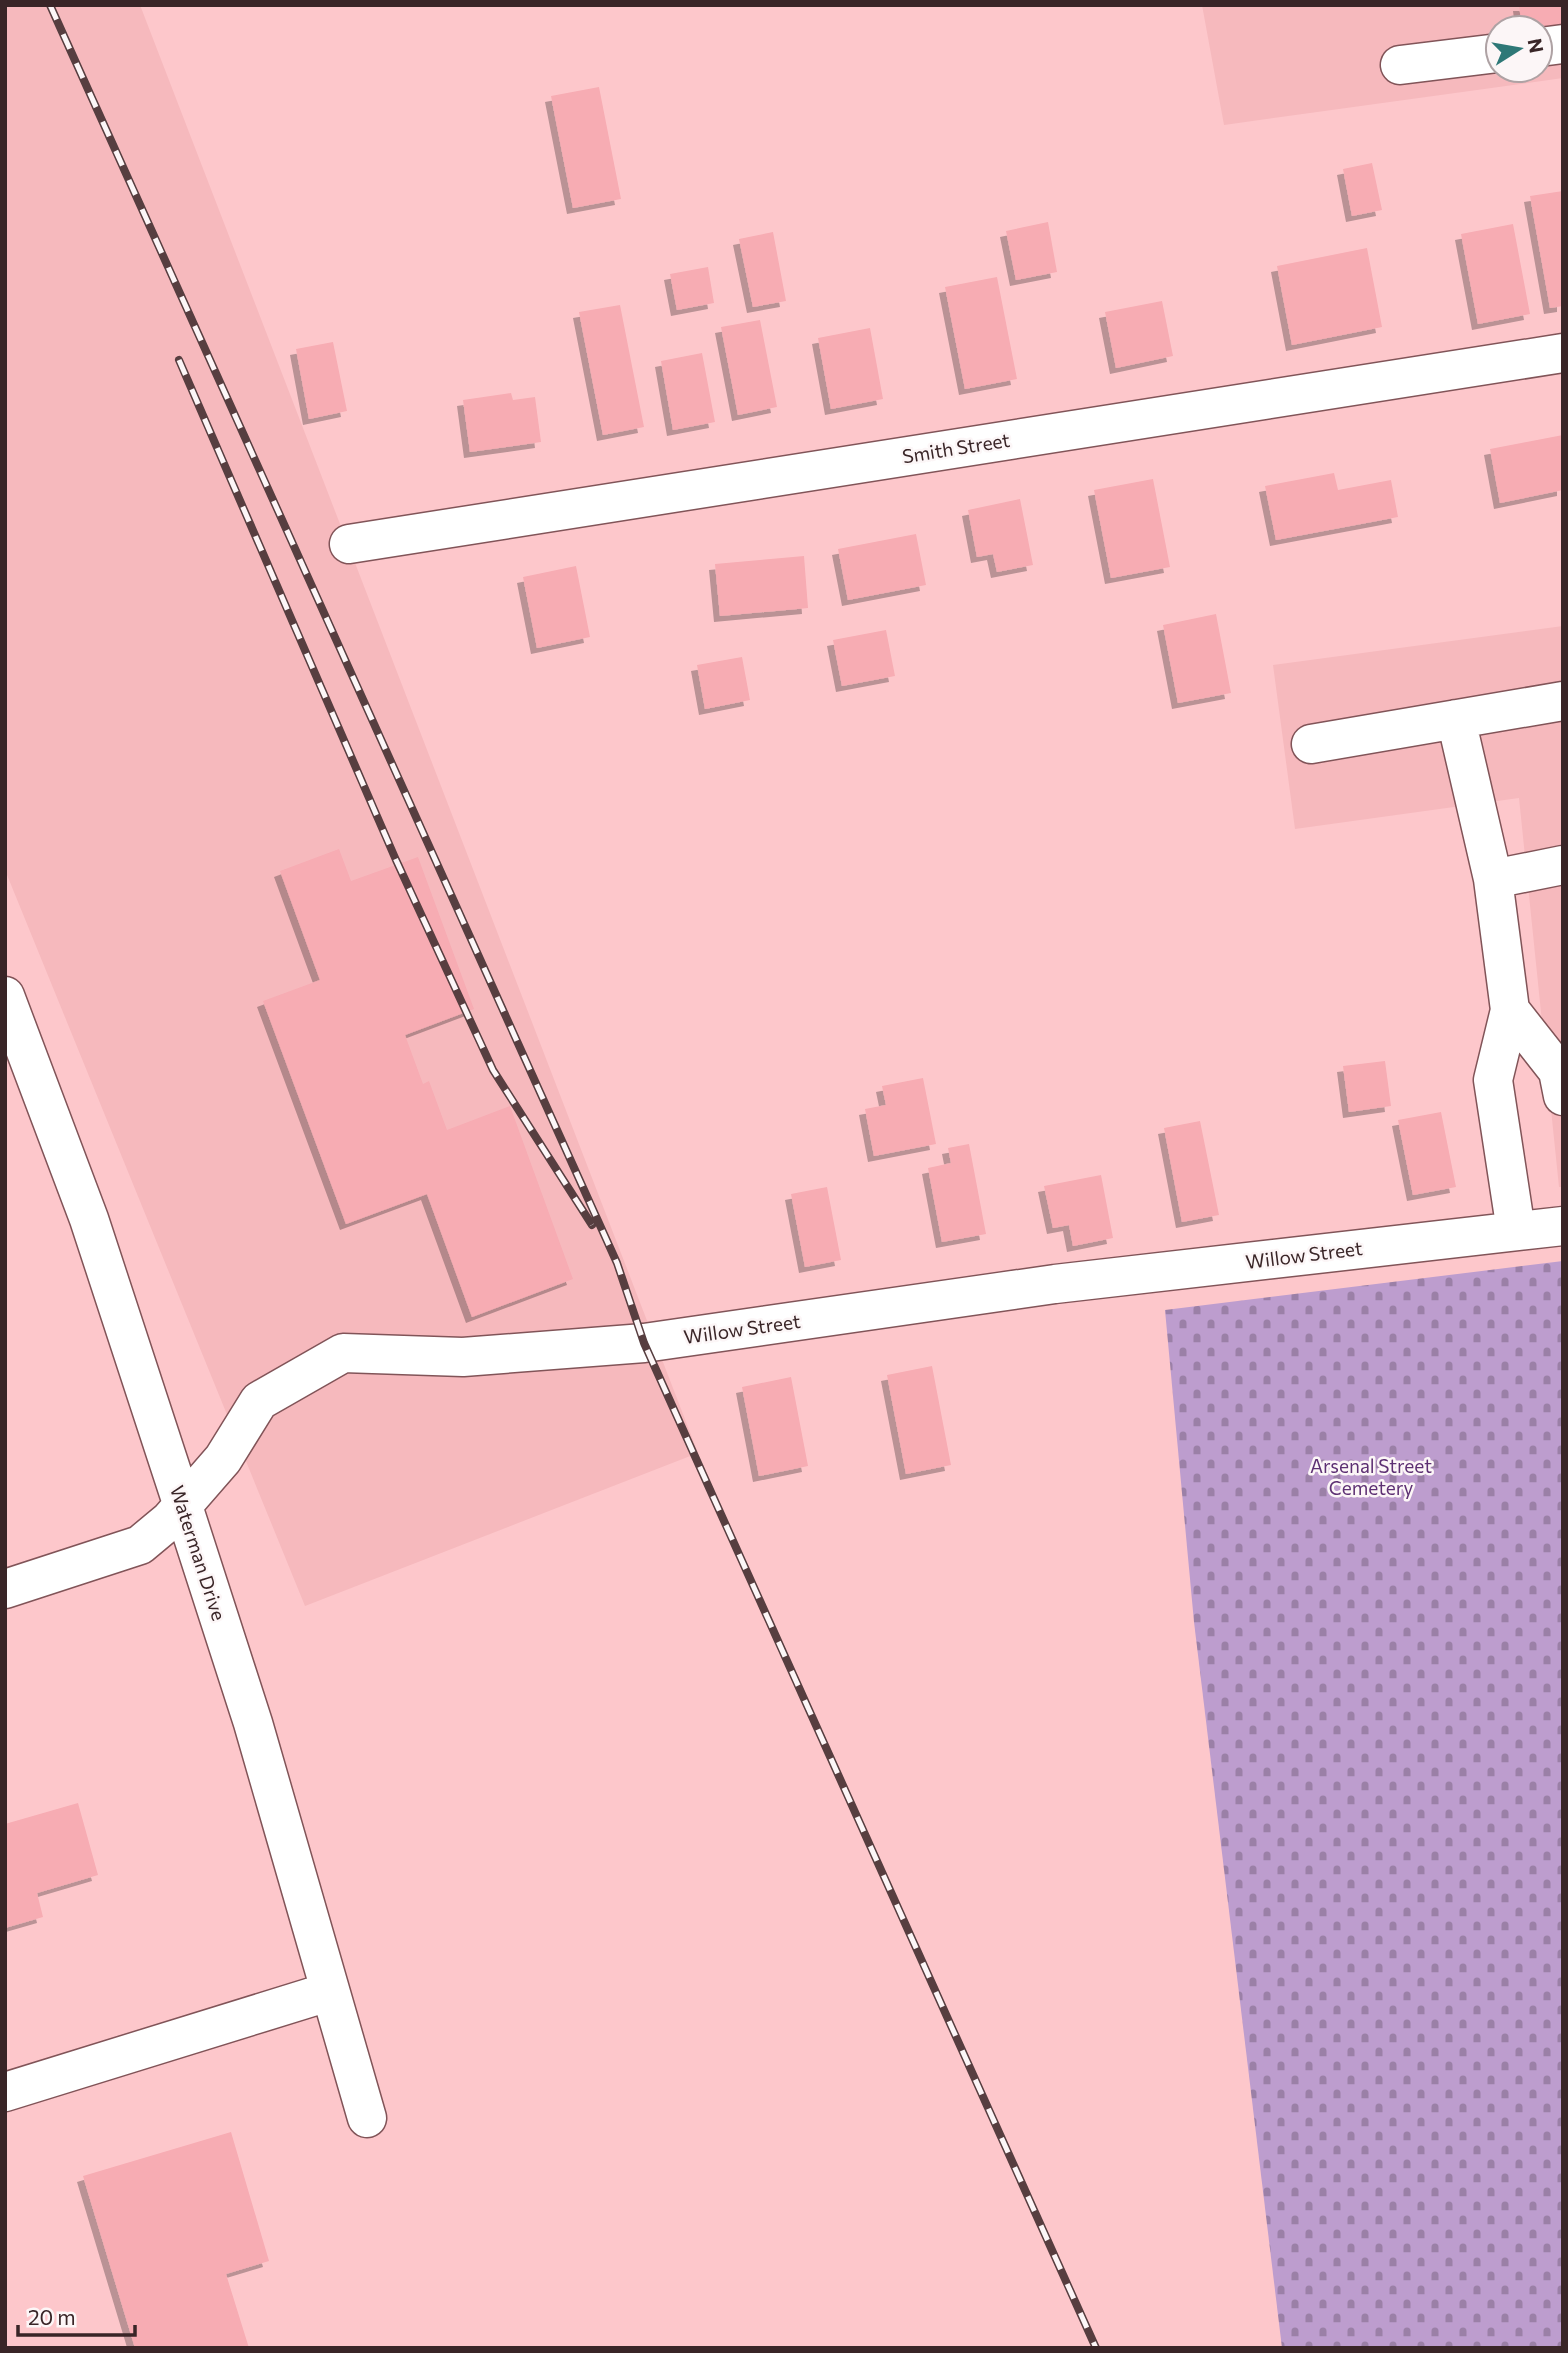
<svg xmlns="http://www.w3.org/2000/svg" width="1568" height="2353" font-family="Commissioner,sans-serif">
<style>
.built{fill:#f6b9bd;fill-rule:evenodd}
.cemetery{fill:url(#cemetery-stones)}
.building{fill:#f7acb3;filter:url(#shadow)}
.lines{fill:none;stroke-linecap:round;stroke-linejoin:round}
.minor-casing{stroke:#815458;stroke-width:41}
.minor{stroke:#fff;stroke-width:38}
.rail-casing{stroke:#573e40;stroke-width:8}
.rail{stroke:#fcf6f7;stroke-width:5;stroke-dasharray:16;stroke-linecap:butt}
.labels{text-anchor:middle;stroke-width:5;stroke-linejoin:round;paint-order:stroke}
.street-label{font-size:19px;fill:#392527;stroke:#fcf6f7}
.park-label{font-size:19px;fill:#5d3073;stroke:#fcf6f7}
</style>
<defs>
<pattern id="cemetery-stones" width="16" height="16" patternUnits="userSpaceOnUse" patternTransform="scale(1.75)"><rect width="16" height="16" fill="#bd9dce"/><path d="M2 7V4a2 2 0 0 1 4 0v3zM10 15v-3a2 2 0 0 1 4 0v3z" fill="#9b80a7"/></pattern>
<filter id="shadow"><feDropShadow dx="-6" dy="6" stdDeviation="0" flood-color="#0004"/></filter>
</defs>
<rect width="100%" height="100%" fill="#fdc7cb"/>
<path class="built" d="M5 5H140L698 1453 305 1606 5 870Z
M1202 5H1563V78L1224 125ZM1498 28H1540V70H1498Z
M1563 626V1187H1559L1519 798 1295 829 1273 665Z"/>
<path class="cemetery" d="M1563 1261V2348H1282L1194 1622 1165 1310Z"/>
<path class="building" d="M1519 5H1563V38L1540 28H1522Z
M599 87 621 199 573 208 551 96Z
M1372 163 1382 210 1352 216 1343 169Z
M1563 191V306L1550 308 1530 196Z
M1048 222 1057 272 1016 280 1006 231Z
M1513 224 1530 314 1478 324 1461 234Z
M773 232 786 301 753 307 739 239Z
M1367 248 1382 327 1292 345 1277 266Z
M708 267 714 303 677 310 670 274Z
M997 277 1017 379 965 389 945 287Z
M1162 301 1173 356 1116 368 1105 312Z
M620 305 644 427 603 435 579 312Z
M760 320 777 407 738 415 721 327Z
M870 328 883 399 831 409 818 338Z
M333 342 347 411 309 419 296 349Z
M702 353 715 422 673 430 661 361Z
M511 393 513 400 535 397 541 442 470 452 463 400Z
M1563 435V490L1500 503 1490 449Z
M1334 473 1338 490 1391 480 1398 517 1276 540 1265 486Z
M1153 479 1170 567 1111 578 1094 490Z
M1020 499 1033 565 997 572 993 554 977 557 968 510Z
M916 534 926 585 848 600 838 549Z
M804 556 808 608 720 616 715 564Z
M576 566 590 637 537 648 523 577Z
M1216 614 1231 693 1178 703 1163 625Z
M886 630 895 676 842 686 833 640Z
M742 657 750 700 705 709 697 665Z
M339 849 351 881 418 857 474 1009 405 1035 423 1084 429 1081 447 1130 510 1106 573 1279 472 1317 427 1194 346 1224 263 1001 320 980 280 871Z
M1385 1061 1391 1106 1349 1112 1343 1066Z
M923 1078 936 1144 874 1156 865 1109 886 1105 882 1086Z
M1441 1112 1456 1187 1413 1195 1398 1120Z
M1200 1121 1219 1215 1182 1222 1164 1128Z
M969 1144 986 1234 942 1242 928 1168 951 1163 948 1148Z
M1101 1175 1113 1238 1073 1246 1069 1225 1053 1228 1044 1186Z
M827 1187 841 1260 805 1267 791 1194Z
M932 1366 951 1465 906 1474 887 1375Z
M791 1377 808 1466 759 1476 742 1387Z
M78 1803 98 1875 37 1893 43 1917 5 1928V1824Z
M231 2132 269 2261 226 2274 249 2348H135L83 2176Z"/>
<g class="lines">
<g class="minor-casing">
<path id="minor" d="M1540 47 1563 44
M1400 65 1498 53
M349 544 1563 353
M1456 719 1493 879
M1311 744 1563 701
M5 996 89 1219 182 1503 253 1723 367 2118
M1510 1010 1558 1071 1563 1096
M1516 1231 1493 1080 1510 1010 1493 879 1563 865
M5 1589 140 1545 170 1520 223 1459 259 1401 343 1353 463 1357 644 1343 1055 1284 1563 1226
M5 2092 328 1992"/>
</g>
<use href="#minor" class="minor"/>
<g class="rail-casing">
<path id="rail" d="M50 5 617 1263 644 1343 1096 2348
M179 360 396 860 493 1070 592 1225"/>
</g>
<use href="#rail" class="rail"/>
</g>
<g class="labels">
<g class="street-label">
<text transform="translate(956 448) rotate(-9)" y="7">Smith Street</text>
<text transform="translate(1304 1255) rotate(-7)" y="7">Willow Street</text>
<text transform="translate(742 1329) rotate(-8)" y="7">Willow Street</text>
<text transform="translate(198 1553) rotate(72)" y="7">Waterman Drive</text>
</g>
<g class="park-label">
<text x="1371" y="1473">Arsenal Street<tspan x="1371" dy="22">Cemetery</tspan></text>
</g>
</g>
<rect width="1568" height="2353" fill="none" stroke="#392527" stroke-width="14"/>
<g transform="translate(1519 49) rotate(79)"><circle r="33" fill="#fcf6f7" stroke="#aea2a4" stroke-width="2"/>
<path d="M0-5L12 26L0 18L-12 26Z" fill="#2e7877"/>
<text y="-10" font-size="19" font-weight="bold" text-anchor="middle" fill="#392527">N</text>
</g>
<path d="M18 2325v10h117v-10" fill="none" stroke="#392527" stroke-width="3.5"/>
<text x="28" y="2325" font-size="21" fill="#392527" stroke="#fcf6f7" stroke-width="5" paint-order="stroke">20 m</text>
</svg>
